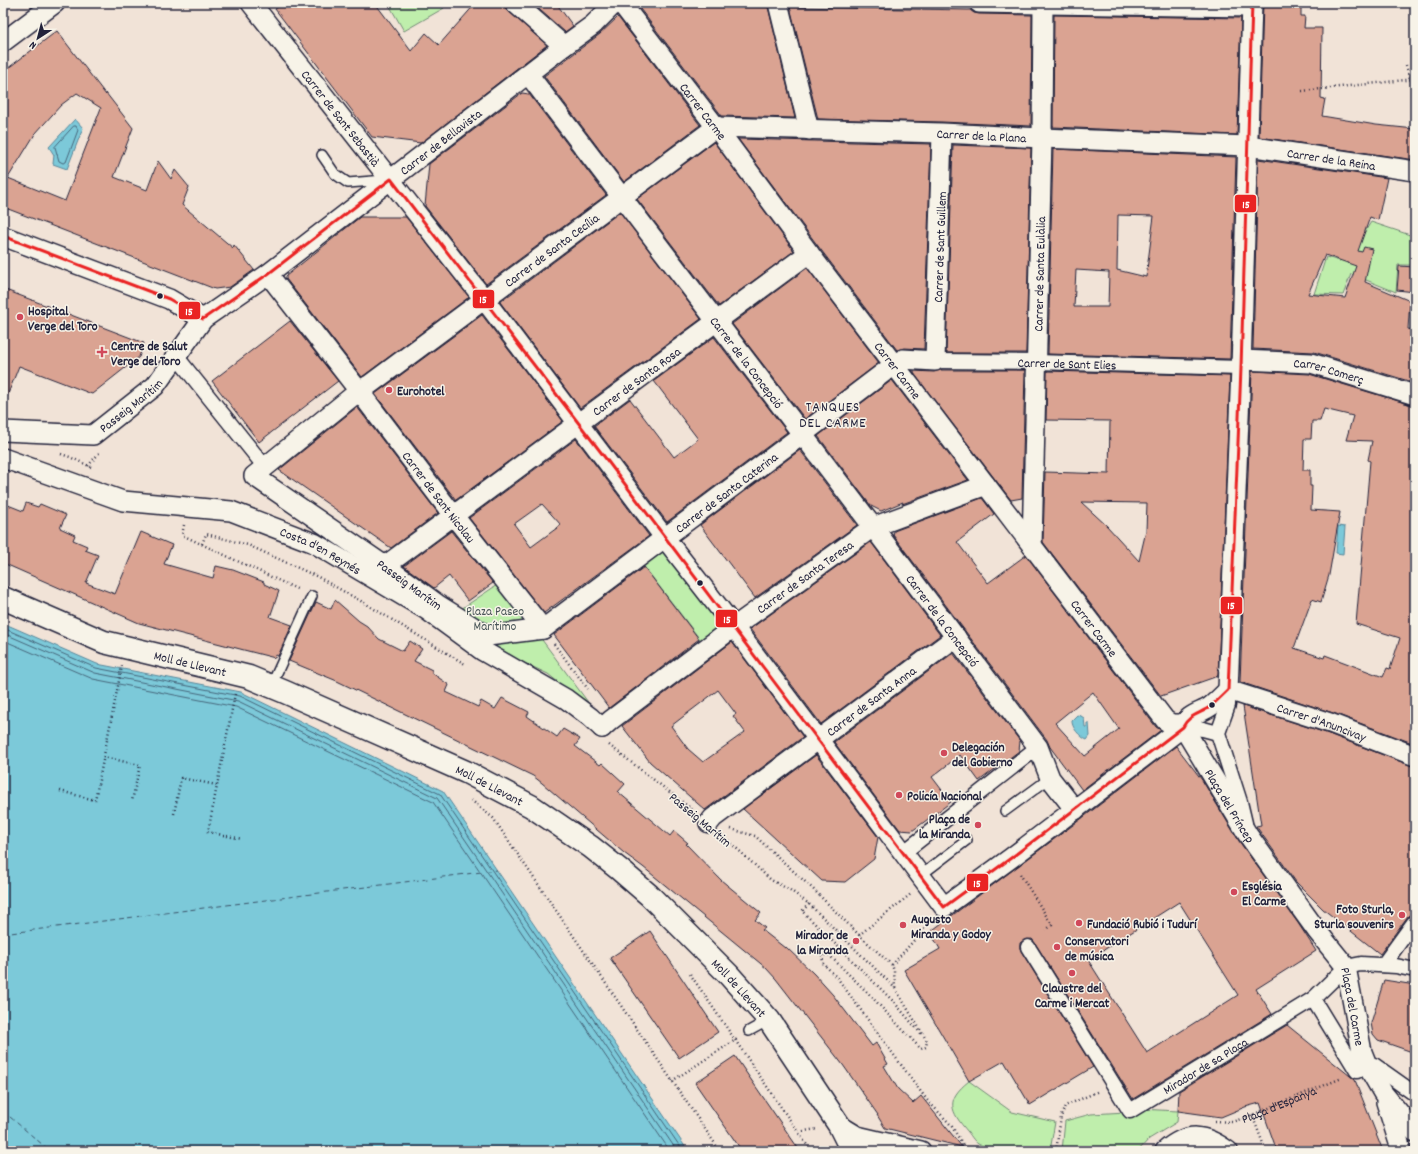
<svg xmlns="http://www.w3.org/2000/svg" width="1418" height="1154" font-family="Dekko,sans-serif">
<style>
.green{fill:#bfeeac;stroke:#708874}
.water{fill:#7bc9d9;stroke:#57869a}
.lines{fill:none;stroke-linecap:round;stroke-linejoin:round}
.shore{stroke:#46657a;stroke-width:1}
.ferry{stroke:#3d546a;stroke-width:1;stroke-dasharray:5 4;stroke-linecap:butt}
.building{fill:#daa392;stroke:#22223b;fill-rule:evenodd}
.service-casing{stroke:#22223b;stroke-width:12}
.pedestrian-casing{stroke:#22223b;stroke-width:17}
.minor-casing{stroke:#22223b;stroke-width:22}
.tertiary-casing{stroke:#22223b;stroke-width:25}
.path{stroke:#22223b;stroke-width:2.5;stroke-dasharray:1 3;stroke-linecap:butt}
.service{stroke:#f7f3e8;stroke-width:9}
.pedestrian{stroke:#f7f3e8;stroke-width:14}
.minor{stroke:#f7f3e8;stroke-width:19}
.tertiary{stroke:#f7f3e8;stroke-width:22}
.bus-1-casing{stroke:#f7f3e8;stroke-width:6}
.bus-1{stroke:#ea2423;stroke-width:3}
.bus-dot{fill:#22223b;stroke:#f7f3e8;stroke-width:1.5}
.poi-dot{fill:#d1495b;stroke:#f7f3e8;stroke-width:1.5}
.labels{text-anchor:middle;stroke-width:3;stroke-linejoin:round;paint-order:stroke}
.street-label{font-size:13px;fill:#22223b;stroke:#f7f3e8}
.poi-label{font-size:13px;font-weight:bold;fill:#22223b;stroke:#f7f3e8;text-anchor:start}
.park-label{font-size:13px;fill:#495557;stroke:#f7f3e8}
.neighbourhood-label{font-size:14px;letter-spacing:1px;fill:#22223b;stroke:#f7f3e8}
.line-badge{stroke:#f7f3e8;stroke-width:1.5}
.badge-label{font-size:11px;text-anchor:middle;font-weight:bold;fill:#fff}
</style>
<rect width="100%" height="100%" fill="#f1e3d7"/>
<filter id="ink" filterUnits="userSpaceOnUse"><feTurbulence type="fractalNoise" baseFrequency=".025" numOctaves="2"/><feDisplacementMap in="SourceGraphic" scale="8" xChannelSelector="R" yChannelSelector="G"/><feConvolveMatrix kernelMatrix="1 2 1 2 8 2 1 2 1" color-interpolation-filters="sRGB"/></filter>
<g filter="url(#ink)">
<path class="green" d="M388 3H441L444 8 404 31Z
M1371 222 1413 236 1412 265H1398L1396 292 1351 274 1343 295 1314 294 1326 257 1340 261 1347 248 1359 241Z
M662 548 731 630 702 642 639 560Z
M500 583 596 713 548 674 501 652 449 617Z
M969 1081 1012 1112 1055 1122 1050 1151C1027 1151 1003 1153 980 1145 975 1143 971 1136 968 1132 950 1111 945 1100 969 1081Z
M1140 1109 1178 1111 1177 1122 1149 1139 1138 1151H1062L1065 1121 1091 1114 1126 1112Z"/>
<path class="water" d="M75 119 83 128 67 169 53 164 54 155 49 147Z
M1338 526 1345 527 1343 554 1336 553Z
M3 623 97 664 241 692 443 791 688 1151H3Z
M1077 715 1081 716 1084 718 1085 727H1087V723H1089L1090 736 1087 740C1080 737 1071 727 1072 720Z"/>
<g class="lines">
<path class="shore" d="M74 126H76L78 130 66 162 63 163 59 161 55 147Z
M3 628 96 668 240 696 440 794 683 1151
M3 633 95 673 238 701 437 798 677 1151
M3 640 93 679 236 707 433 802 670 1151"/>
<path class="ferry" d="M3 934 497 870
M3 1111 50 1151
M3 1150 4 1151"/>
</g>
<path class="building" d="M284 3H375L411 51 426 33 439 45 476 3H504L505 7 508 11 547 45 421 143 372 137 275 9Z
M532 3H556L573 26 565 32Z
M1263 3H1301V16H1305L1304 28H1322L1321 98 1325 99 1322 116 1376 125 1415 129V160L1259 137Z
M637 5 768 7 795 118 722 116Z
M790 7 970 10 974 13 979 14 1032 15 1031 126 942 122 818 119Z
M1054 15 1241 18 1237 135 1053 127Z
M618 17 700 125 624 182 544 76 600 34Z
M57 31 106 95V93L133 128 114 177 147 190 158 161 171 179 175 170 189 187 182 205 233 248 234 245 254 270 230 287 215 289 3 207V72ZM77 93 101 108 65 201 8 178 35 134 61 105Z
M522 93 529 94 606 195 486 284 425 206 429 164Z
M738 139 931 144 924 349 904 348 897 350 818 246Z
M714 142 794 251 719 306 637 199Z
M953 145 1031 148 1026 353H946Z
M1053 149 1236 157 1230 359 1048 354ZM1118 215 1154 216 1146 277 1117 270ZM1076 270 1109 272 1108 307H1074Z
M1258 159 1387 178 1378 220 1370 217 1358 251 1362 252 1364 247 1372 249 1365 282 1410 301 1408 329 1415 330V383L1314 352 1253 349ZM1325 255 1356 266 1345 298 1308 294Z
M620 212 701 319 580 408 500 302Z
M360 217H406L469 297 362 377 286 279V276Z
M1399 266 1415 267V292L1397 290Z
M807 268 879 363 805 419 732 324Z
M3 289 144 343 139 357 92 394 19 366 4 404 3 403Z
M482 315 563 421 456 500 375 394Z
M290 321 338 381 259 442 212 381Z
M714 337 787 432 667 522 594 426 630 399 674 457 698 439 654 381Z
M941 370H1025L1022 498 1011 500 912 371 934 372Z
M1047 371 1230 376 1218 676 1161 696 1043 542 1045 472 1109 474 1110 421 1046 420ZM1081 502 1147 503 1146 531 1139 561 1107 526Z
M1252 371 1309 374 1415 406V744L1333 713 1240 682ZM1324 409 1353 416 1346 440 1372 441 1368 460 1370 461 1356 624 1400 638 1390 669 1387 668 1383 677 1325 655 1324 658 1294 648 1312 599 1321 602 1329 575 1340 512 1311 510 1312 486H1310V470H1303L1304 439H1311L1312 421H1320Z
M892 380 968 480 902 504 903 502 881 511 871 506 818 436Z
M357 407 438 513 391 548 279 470Z
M576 439 649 536 544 613 469 518ZM542 504 561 525 531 547 514 524Z
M800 450 857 525 755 598 700 525Z
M982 498 994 514 957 542 988 583 1026 555 1156 727 1161 730 1082 790 1050 747 1047 740 893 535 894 531ZM1093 692 1119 729 1085 756 1055 723Z
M3 503 23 511 26 503 38 507 40 504 66 515 60 528 75 535 73 540 87 546 85 550 98 555 86 583 115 594 141 532 172 545 164 564 213 578 216 566 233 570 264 582V584L279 591 270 617 292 625 278 656 276 655 275 658 139 623 3 563Z
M451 531 493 583 468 601 449 576 434 588 404 566Z
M871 542 940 635 821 724 750 629Z
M644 567 699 639 609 708 554 635Z
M335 600 359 621 367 626 379 639 403 651 410 641 422 649 414 661 432 670V673L449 685 446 692 478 707 481 701 495 709 502 698 529 712 527 716 557 737 563 729 580 739 575 746 600 765 602 763 625 784 618 792 670 836 674 831 688 843 686 844 721 880 761 913 755 920 765 928 762 930 785 948 786 947 814 974 833 995 872 1046 876 1043 888 1064 884 1066 898 1089 913 1103 921 1096 962 1147 885 1128 877 1115H878L843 1065 776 979 766 968 643 867 624 853 542 783 533 776 337 681 289 661 316 602 331 609Z
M732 642 803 737 705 810 650 762 622 726ZM718 690 736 714 733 716 745 732 703 762 688 749 671 726Z
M953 653 1020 741 1019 751 979 781 960 755 932 777 951 802 912 831 900 830 834 742Z
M1243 706 1326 733 1415 767V913L1408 916 1380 954 1323 909 1296 882 1256 826 1261 825Z
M1176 746 1202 780 1239 841 1298 923 1316 951 1256 989 1272 1014 1133 1099 1035 943 1032 939 1024 940 1020 943V948L1021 951 1093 1067 1030 1105 1004 1061 969 1081 904 970 940 949 930 932 1081 819ZM1179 902 1238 995 1147 1053 1088 960Z
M816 755 878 837 874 859 845 882 822 881 743 809Z
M650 931 718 1032 679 1058 610 958Z
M1384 980 1415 985V1053L1378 1040 1373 1034 1371 1023Z
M1287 1025 1355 1080 1383 1151H1277L1260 1103 1245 1107 1221 1117 1178 1111 1179 1091Z
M735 1056 743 1068 800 1151H742L695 1083Z"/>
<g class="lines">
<g class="service-casing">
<path id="service" d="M322 155 335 174 348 183 385 180
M271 686 312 596
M1005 811 1050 778
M920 876 967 840
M749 1031 769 1020"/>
</g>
<g class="pedestrian-casing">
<g id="pedestrian">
<path d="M176 356 265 467"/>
<path id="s2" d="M935 361 1036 362 1241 368"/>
<path d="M1228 690V705L1218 733 1240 802 1245 823"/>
<path d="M1183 727 1203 729 1218 733"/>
<path d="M903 853 1038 747"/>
<path id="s3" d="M1028 947 1130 1111 1313 999 1346 967 1361 964 1396 966 1415 970"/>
<path d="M1383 965 1415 921"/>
<path d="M1313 999 1357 1071"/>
<path d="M1374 1065 1415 1094"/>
</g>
</g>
<g class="minor-casing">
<g id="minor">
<path id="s4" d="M251 3 484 299 664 537 734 627 944 907 1011 858 1183 727"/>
<path d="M515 3 564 46"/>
<path id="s5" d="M621 3 716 127 809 253 1165 720 1171 724H1184"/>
<path d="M778 3 809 130"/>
<path d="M979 3 1252 7"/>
<path d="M3 42 55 3"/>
<path id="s6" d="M528 74 873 527 1038 747 1050 778 1075 810"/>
<path id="s7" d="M942 133 935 361 903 359 895 364 803 434 543 629 488 636 437 604 385 566 254 476 359 391 369 385 716 127 942 133 1042 138 1248 146 1415 171"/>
<path d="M3 236 169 299 203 319"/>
<path id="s8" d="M268 274 359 391 453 515 543 629"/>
<path id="s9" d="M1241 360 1311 363 1415 395"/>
<path id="s10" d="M3 431 93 435 155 386 203 319 268 274 564 46 593 25 615 3"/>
<path id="s11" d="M3 458 123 501 231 511 314 543 427 610 483 651 566 699 590 717 602 728"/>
<path id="s12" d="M1032 546 1042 138 1043 3"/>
<path id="s13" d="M385 566 809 253"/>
<path d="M1228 690 1241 368 1252 3"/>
<path id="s14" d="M1228 690C1223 695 1217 701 1211 706 1202 713 1187 714 1183 727L1248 835 1317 931 1346 967 1362 1052 1368 1067 1383 1093 1415 1132"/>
<path id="s15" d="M1228 690 1330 723 1415 756"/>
<path id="s16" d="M602 728 611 720 734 627 873 527 986 485"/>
<path id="s17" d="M709 823 713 818 956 637"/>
<path d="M1386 1102 1400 1146V1151"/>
<path d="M839 1125 857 1136 921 1151"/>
<path d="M1165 1151C1188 1131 1205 1134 1228 1151"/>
</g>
</g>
<g class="tertiary-casing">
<g id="tertiary">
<path id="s18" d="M3 598 104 642 249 677 285 692 466 772 531 806 591 847 620 870 649 895 728 974 769 1020 839 1125 852 1151"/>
</g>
</g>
<g class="path">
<path d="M1406 65 1410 79"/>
<path d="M1302 91 1415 79"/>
<path d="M61 454 70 457 91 467"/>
<path d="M88 466 99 453"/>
<path d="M184 525 182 535 299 590"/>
<path d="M202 544 206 534 248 545 318 577 366 604 465 664"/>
<path d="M554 644 588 689"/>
<path d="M235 694 208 832 242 839"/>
<path d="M609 745 694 811"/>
<path d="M103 757 140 765 132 801"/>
<path d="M60 791 95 800 122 666"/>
<path d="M471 800 493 818 720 1151"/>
<path d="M174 814 181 778 217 785"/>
<path d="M731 829 755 836 813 889 859 935 892 965 894 971 895 988"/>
<path d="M722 835 771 880 790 890 809 904 895 988 927 1041 926 1047 921 1049 867 992 829 955H822L823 963 838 979 927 1100 951 1125 966 1150"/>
<path d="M1020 874 1052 925 1046 930"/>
<path d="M809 904 802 911 894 1002 922 1035"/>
<path d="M859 935 911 894"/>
<path d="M892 965 932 920"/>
<path d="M690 974 798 1132"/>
<path d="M672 1081 737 1039"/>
<path d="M1252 1115 1266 1151"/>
<path id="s1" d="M1215 1121 1232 1122 1252 1115 1342 1078"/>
<path d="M811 1151 798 1132 817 1129"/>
<path d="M1056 1151 1061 1117 1065 1106 1099 1091"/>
</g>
<use href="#service" class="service"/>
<use href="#pedestrian" class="pedestrian"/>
<use href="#minor" class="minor"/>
<use href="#tertiary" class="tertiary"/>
<g class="bus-1-casing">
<path id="bus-1" d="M3 236 169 299 203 319 268 274 391 179 600 451 944 907 1011 858 1183 727C1189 714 1201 714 1211 706 1217 701 1223 695 1228 690L1241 368 1252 3"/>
</g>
<use href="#bus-1" class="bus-1"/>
</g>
</g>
<g class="bus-dot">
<circle cx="160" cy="296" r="3.5"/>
<circle cx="700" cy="583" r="3.5"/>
<circle cx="1212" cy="705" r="3.5"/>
</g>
<g class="poi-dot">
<circle cx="20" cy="317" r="4"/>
<path d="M100 346h4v4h4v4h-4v4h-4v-4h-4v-4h4z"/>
<circle cx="389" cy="390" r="4"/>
<circle cx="944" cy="753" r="4"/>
<circle cx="899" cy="795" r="4"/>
<circle cx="978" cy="825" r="4"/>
<circle cx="1234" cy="892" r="4"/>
<circle cx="1402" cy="915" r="4"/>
<circle cx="1079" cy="923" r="4"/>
<circle cx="903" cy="925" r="4"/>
<circle cx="856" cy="941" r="4"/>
<circle cx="1057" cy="947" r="4"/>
<circle cx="1072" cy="973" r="4"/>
</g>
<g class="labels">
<g class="street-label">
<text dy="5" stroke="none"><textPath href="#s5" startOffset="136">Carrer Carme</textPath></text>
<text dy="5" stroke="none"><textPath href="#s4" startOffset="146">Carrer de Sant Sebastià</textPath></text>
<text dy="5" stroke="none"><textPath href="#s7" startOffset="1894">Carrer de la Plana</textPath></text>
<text dy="5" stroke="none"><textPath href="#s10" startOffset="548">Carrer de Bellavista</textPath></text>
<text dy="5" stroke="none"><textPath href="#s7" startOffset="2245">Carrer de la Reina</textPath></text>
<text transform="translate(939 247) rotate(-88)" y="5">Carrer de Sant Guillem</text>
<text dy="5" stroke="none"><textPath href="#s7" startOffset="1423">Carrer de Santa Cecília</textPath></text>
<text dy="5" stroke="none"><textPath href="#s12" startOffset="272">Carrer de Santa Eulàlia</textPath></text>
<text dy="5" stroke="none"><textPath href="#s6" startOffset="362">Carrer de la Concepció</textPath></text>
<text dy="5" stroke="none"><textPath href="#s2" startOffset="132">Carrer de Sant Elies</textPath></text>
<text dy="5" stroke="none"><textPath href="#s5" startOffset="460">Carrer Carme</textPath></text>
<text dy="5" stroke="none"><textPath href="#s9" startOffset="89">Carrer Comerç</textPath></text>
<text dy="5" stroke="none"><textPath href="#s13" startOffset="312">Carrer de Santa Rosa</textPath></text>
<text dy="5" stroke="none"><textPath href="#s10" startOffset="138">Passeig Marítim</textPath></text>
<text transform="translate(726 492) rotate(-37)" y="5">Carrer de Santa Caterina</text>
<text dy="5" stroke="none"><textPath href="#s8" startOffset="281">Carrer de Sant Nicolau</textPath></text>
<text dy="5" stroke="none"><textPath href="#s11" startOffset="334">Costa d'en Reynés</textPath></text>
<text dy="5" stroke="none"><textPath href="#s16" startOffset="253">Carrer de Santa Teresa</textPath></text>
<text transform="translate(410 584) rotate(36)" y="5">Passeig Marítim</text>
<text dy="5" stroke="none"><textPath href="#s6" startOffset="686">Carrer de la Concepció</textPath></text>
<text dy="5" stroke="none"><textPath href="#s5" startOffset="784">Carrer Carme</textPath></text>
<text dy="5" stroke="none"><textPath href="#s18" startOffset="199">Moll de Llevant</textPath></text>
<text dy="5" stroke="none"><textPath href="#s17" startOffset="203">Carrer de Santa Anna</textPath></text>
<text dy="5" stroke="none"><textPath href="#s15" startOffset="99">Carrer d'Anuncivay</textPath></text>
<text dy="5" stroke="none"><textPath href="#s18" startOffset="523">Moll de Llevant</textPath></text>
<text dy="5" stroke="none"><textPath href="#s14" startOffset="151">Plaça del Príncep</textPath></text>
<text transform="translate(701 819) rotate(40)" y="5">Passeig Marítim</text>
<text dy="5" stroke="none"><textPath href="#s18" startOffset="847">Moll de Llevant</textPath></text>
<text dy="5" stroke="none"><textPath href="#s14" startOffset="390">Plaça del Carme</textPath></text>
<text dy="5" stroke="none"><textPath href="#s3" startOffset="281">Mirador de sa Plaça</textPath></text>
<text dy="5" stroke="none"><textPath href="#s1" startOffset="67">Plaça d'Espanya</textPath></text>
</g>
<g class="poi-label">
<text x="28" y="315">Hospital<tspan x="28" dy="15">Verge del Toro</tspan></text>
<text x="111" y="350">Centre de Salut<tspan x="111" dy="15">Verge del Toro</tspan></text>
<text x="397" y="395">Eurohotel</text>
<text x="952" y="751">Delegación<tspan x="952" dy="15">del Gobierno</tspan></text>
<text x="907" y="800">Policía Nacional</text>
<text x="970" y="823" text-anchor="end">Plaça de<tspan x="970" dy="15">la Miranda</tspan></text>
<text x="1242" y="890">Església<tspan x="1242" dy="15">El Carme</tspan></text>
<text x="1394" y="913" text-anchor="end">Foto Sturla,<tspan x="1394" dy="15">Sturla souvenirs</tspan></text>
<text x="911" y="923">Augusto<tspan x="911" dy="15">Miranda y Godoy</tspan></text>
<text x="1087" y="928">Fundació Rubió i Tudurí</text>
<text x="848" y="939" text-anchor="end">Mirador de<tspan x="848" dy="15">la Miranda</tspan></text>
<text x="1065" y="945">Conservatori<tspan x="1065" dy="15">de música</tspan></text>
<text x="1072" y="992" text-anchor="middle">Claustre del<tspan x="1072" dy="15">Carme i Mercat</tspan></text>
</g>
<g class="park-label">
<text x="495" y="615">Plaza Paseo<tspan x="495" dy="15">Marítimo</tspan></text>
</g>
<g class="neighbourhood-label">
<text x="833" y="411">TANQUES<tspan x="833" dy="16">DEL CARME</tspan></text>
</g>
</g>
<g class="line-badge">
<rect x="1234" y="194" width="23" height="19" rx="4" fill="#ea2423"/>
<rect x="472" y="289" width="23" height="20" rx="4" fill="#ea2423"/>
<rect x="178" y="301" width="23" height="19" rx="4" fill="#ea2423"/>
<rect x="1220" y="596" width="23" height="19" rx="4" fill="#ea2423"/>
<rect x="715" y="609" width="23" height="19" rx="4" fill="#ea2423"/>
<rect x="966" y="873" width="23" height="19" rx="4" fill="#ea2423"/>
</g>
<g class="badge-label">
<text x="1246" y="208">15</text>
<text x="483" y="303">15</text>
<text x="189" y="315">15</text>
<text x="1231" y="609">15</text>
<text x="727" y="623">15</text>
<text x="977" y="887">15</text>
</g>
<rect width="1418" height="1154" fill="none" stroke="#f7f3e8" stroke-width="16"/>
<rect x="8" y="8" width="1402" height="1138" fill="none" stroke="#22223b" stroke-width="1.5" filter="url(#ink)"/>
<g transform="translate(38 38) rotate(216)" stroke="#f7f3e8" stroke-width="3" paint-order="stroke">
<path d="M0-3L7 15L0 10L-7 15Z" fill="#22223b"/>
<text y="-6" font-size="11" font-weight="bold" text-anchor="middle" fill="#22223b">N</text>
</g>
</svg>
